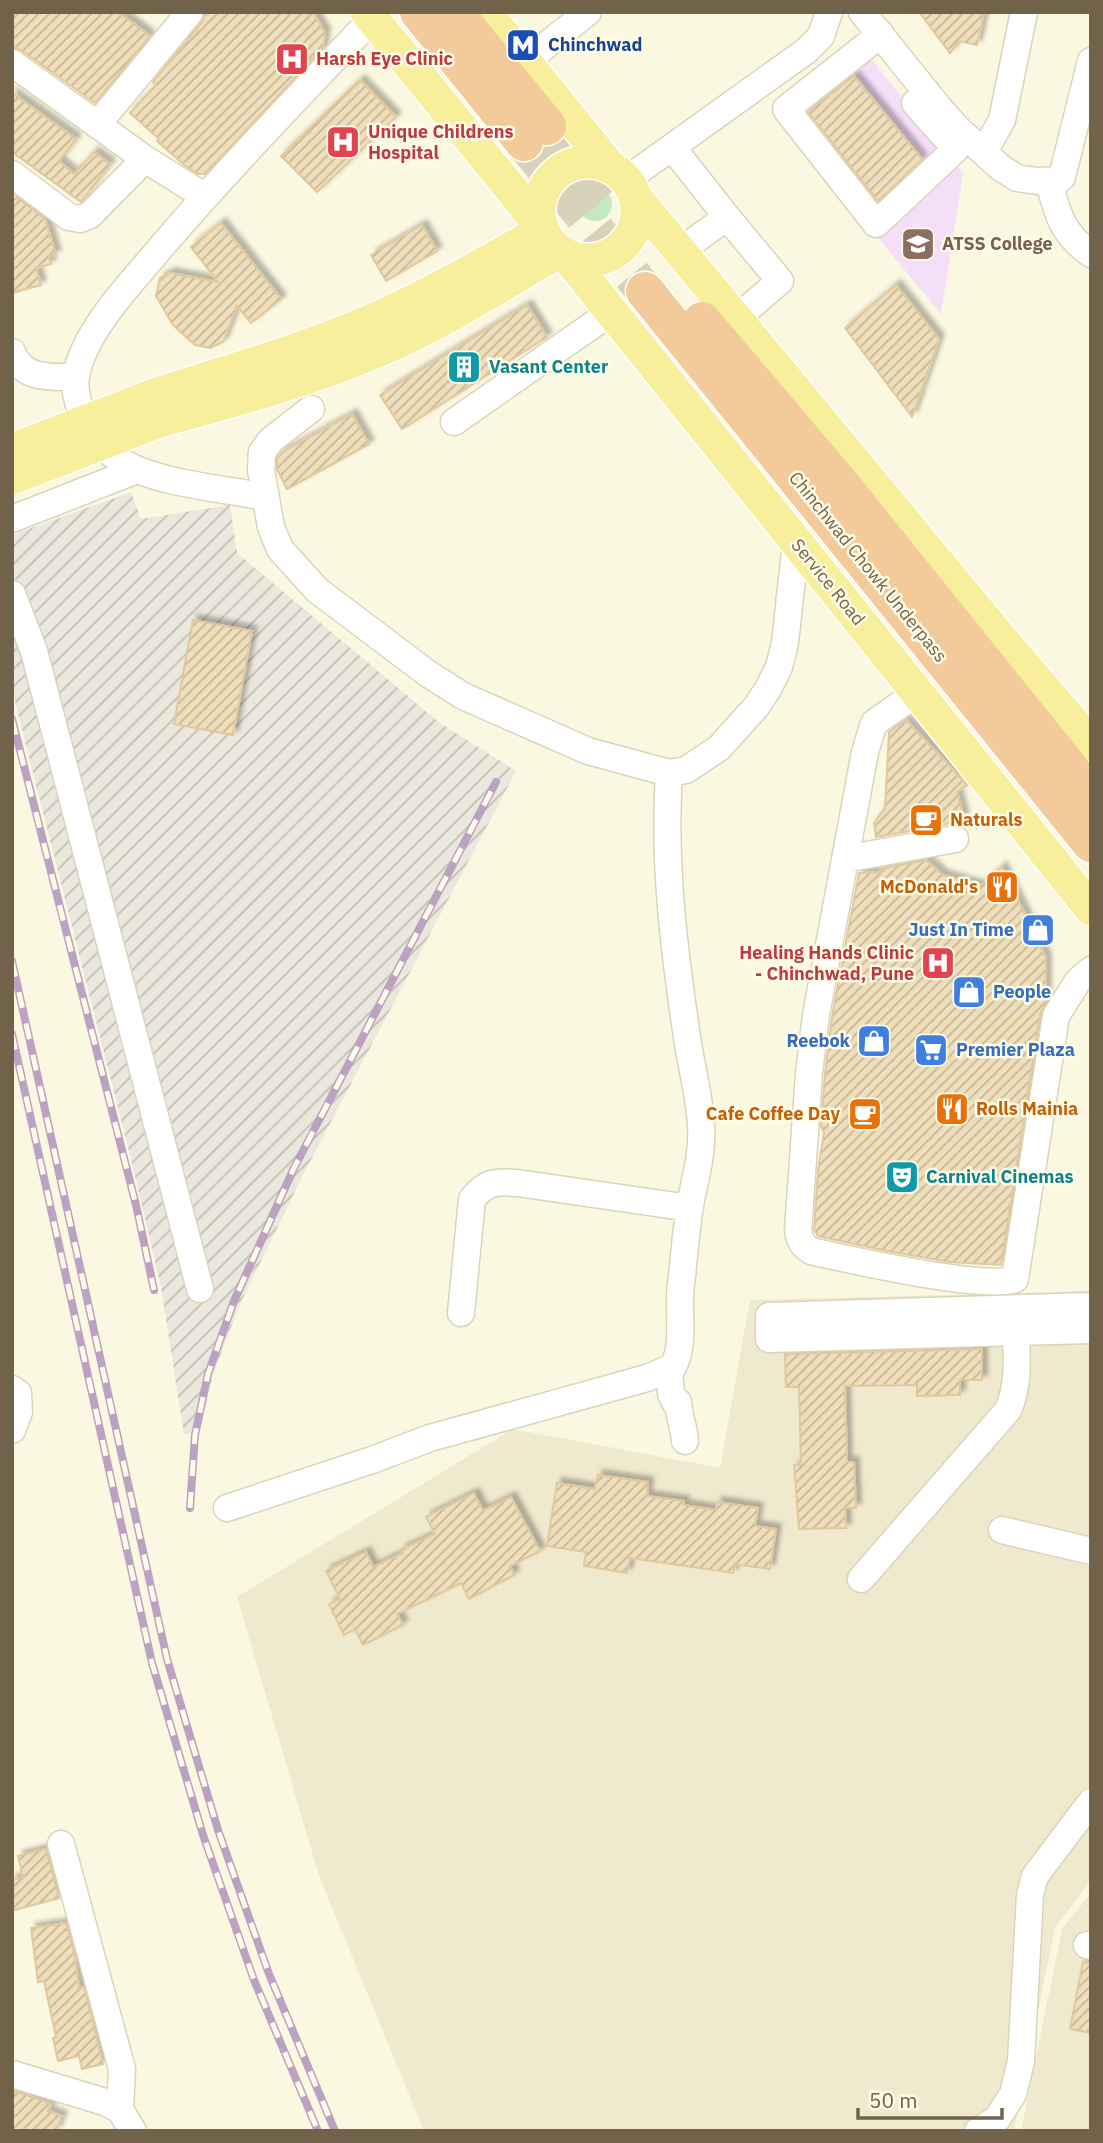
<svg xmlns="http://www.w3.org/2000/svg" width="1103" height="2143" font-family="'IBM Plex Sans',sans-serif">
<style>
.residential{fill:#efe9ce}
.industrial{fill:url(#industrial-furrows)}
.education{fill:#f5def7}
.grass{fill:#c5e7c1}
.building{fill:url(#building-hatch);stroke:#e1c99b;stroke-width:2;filter:url(#shadow)}
.lines{fill:none;stroke-linecap:round;stroke-linejoin:round}
.highway-tunnel{stroke:#d8d2bb;stroke-width:38;stroke-dasharray:38 19;stroke-linecap:butt}
.minor-casing{stroke:#dbd4bb;stroke-width:29}
.major-casing{stroke:#fff;stroke-width:36}
.highway-casing{stroke:#fff;stroke-width:41}
.path{stroke:#d3c29e;stroke-width:3.5;stroke-dasharray:2 5;stroke-linecap:butt}
.minor{stroke:#fff;stroke-width:26}
.major{stroke:#f7ef9c;stroke-width:33}
.highway{stroke:#f3ca9a;stroke-width:38}
.rail-casing{stroke:#bda1c3;stroke-width:8}
.rail{stroke:#fefce7;stroke-width:5;stroke-dasharray:16;stroke-linecap:butt}
.major-bridge-casing{stroke:#fff;stroke-width:36;stroke-linecap:butt}
.major-bridge{stroke:#f7ef9c;stroke-width:33}
.labels{text-anchor:middle;stroke-width:5;stroke-linejoin:round;paint-order:stroke}
.transit-label{font-size:18px;font-weight:bold;fill:#164399;stroke:#fefce7;text-anchor:start}
.health-label{font-size:18px;font-weight:bold;fill:#be3a42;stroke:#fefce7;text-anchor:start}
.education-label{font-size:18px;font-weight:bold;fill:#785e54;stroke:#fefce7;text-anchor:start}
.culture-label{font-size:18px;font-weight:bold;fill:#0d838f;stroke:#fefce7;text-anchor:start}
.street-label{font-size:18px;fill:#716249;stroke:#fefce7}
.food-label{font-size:18px;font-weight:bold;fill:#c56008;stroke:#fefce7;text-anchor:start}
.shop-label{font-size:18px;font-weight:bold;fill:#366cbe;stroke:#fefce7;text-anchor:end}
</style>
<defs>
<pattern id="industrial-furrows" width="10" height="10" patternUnits="userSpaceOnUse" patternTransform="scale(1.75)"><rect width="10" height="10" fill="#eae7dc"/><path d="M-1 1l2-2M0 10L10 0M9 11l2-2" fill="none" stroke="#c2bfb4"/></pattern>
<pattern id="building-hatch" width="6" height="6" patternUnits="userSpaceOnUse" patternTransform="scale(1.75)"><rect width="6" height="6" fill="#efdeba"/><path d="M-1 1l2-2M0 6l6-6M5 7l2-2" fill="none" stroke="#c6b799"/></pattern>
<filter id="shadow"><feDropShadow dx="5" dy="-5" stdDeviation="2" flood-color="#0004"/></filter>
</defs>
<rect width="100%" height="100%" fill="#fbf8e1"/>
<path class="residential" d="M1091 1291V1881L1055 1927 1014 2131H424L319 1876 237 1597 513 1429 720 1468 750 1300Z
M1091 1893V2131H1021L1062 1929Z"/>
<path class="industrial" d="M131 492 141 519 230 505 237 553 440 723 516 771 304 1173 240 1304 212 1378 199 1434H184L161 1287 132 1163 12 690V535Z"/>
<path class="education" d="M864 50 963 173 941 314 780 119Z"/>
<path class="grass" d="M578 204a17 17 0 1 1 34 0a17 17 0 1 1-34 0Z"/>
<path class="building" d="M12 12H118L150 36 95 103 21 50 12 47Z
M205 12H313L325 33 323 48 205 174H198L184 165 157 141 159 139 130 113 156 85 153 82 202 22Z
M919 12H984L977 45 959 41 950 53Z
M854 76 922 159 878 201 808 112Z
M360 80 396 117 317 192 281 156Z
M12 93 76 139 59 161 74 174 94 152 110 164 81 202 12 152Z
M18 198 45 219 56 255 49 256 51 264 36 268 41 285 12 293V200Z
M221 223 281 299 251 323 237 306 223 342 210 348 195 345 173 325 156 296 160 278 170 273 218 282 191 247Z
M422 225 437 251 386 281 371 255Z
M896 285 939 339 912 417 845 328Z
M527 305 547 337 402 429 380 395Z
M352 414 369 444 287 489 277 469V458L282 452Z
M193 620 252 631 233 735 174 724Z
M906 720 967 785 957 792 964 818 943 825 876 837 874 823 885 808 889 732Z
M926 860 943 875 980 886 1002 867 1046 958V1003L1040 1014 1001 1265 950 1262 887 1251 818 1236 814 1230 818 1170 824 1133 821 1126 825 1074 832 1017 859 873 881 872 880 869Z
M982 1349V1380H960V1395L917 1396V1385L845 1386 847 1462H854L856 1508H845L846 1528 799 1529 794 1465H801L799 1387H786L785 1354Z
M598 1475 648 1482 647 1496 684 1501V1505L716 1510 717 1502 758 1508 755 1526 776 1529 770 1569 735 1564 733 1573 630 1558 627 1573 584 1566 586 1552 547 1546 557 1483 595 1489Z
M474 1493 483 1511 511 1497 540 1551 510 1566 514 1575 469 1599 461 1583 397 1614 403 1625 363 1645 355 1629 344 1635 329 1604 340 1599 326 1571 366 1552 373 1567 403 1553 401 1550 435 1534 426 1517Z
M46 1849 59 1898 12 1911V1879L23 1878 18 1856Z
M66 1923 75 1956 79 1988 84 1987 103 2064 82 2069 79 2056 58 2061 53 2038 56 2037 44 1981 38 1982 31 1928Z
M1083 1962 1091 1963V2033L1070 2029Z
M15 2091 51 2104 48 2111 62 2116 56 2131H12V2099Z"/>
<g class="lines">
<path class="highway-tunnel" d="M547 126 604 198
M524 142 645 291"/>
<g class="minor-casing">
<path id="minor" d="M862 12 940 109 959 130 1001 168 1017 178 1037 181 1058 180 1062 177 1091 61
M881 34 786 109 876 224 956 149 915 103 927 92
M525 62 588 12
M12 63 145 159 204 196
M97 125 190 12
M672 147 727 217 680 251
M984 152 1002 120 1024 12
M12 174 69 217 80 219 90 215 145 159
M626 180 806 51 821 36 829 12
M1049 181C1057 213 1062 234 1091 254
M727 217 780 281 736 319
M12 352C23 380 49 377 75 377
M311 409 271 440 262 452 261 470 271 527 280 549 317 590 427 673 463 696 588 751 669 773 686 770 719 748 756 707 768 689 779 667 785 643 796 542
M454 422 611 312
M265 497C226 489 153 483 121 461 97 445 71 406 76 376 84 330 134 280 163 245 230 167 301 94 372 19
M12 519 137 470
M12 594 34 651 200 1289
M917 693 874 723 865 752 816 1015 809 1073 798 1231C800 1241 802 1245 811 1251 846 1259 988 1291 1015 1279L1056 1016 1078 981 1091 970
M845 859 955 839
M1091 1306 769 1316V1339L1091 1330
M461 1313 472 1199C486 1182 495 1181 517 1183L690 1208
M669 1369 671 1394 675 1402H678C679 1416 684 1428 685 1441
M12 1389 18 1393 19 1412 12 1430
M227 1508 372 1460 430 1438 647 1378 673 1367C686 1342 677 1312 681 1284 684 1258 686 1231 690 1205 695 1179 703 1153 701 1126 700 1096 691 1067 687 1037 674 950 663 861 669 773
M1002 1530 1091 1551
M861 1579 1008 1410C1021 1381 1016 1348 1015 1317
M61 1844 122 2069 120 2110
M1087 1945 1091 1946
M12 2074 105 2102 120 2110 133 2131
M978 2131 997 2119 1013 2094 1021 2061 1030 1895 1035 1876 1091 1802"/>
</g>
<g class="major-casing">
<path id="major" d="M367 12 541 226
M485 12 611 168
M539 211a49 49 0 1 1 98 0a49 49 0 1 1-98 0Z
M635 197 1008 647 1091 743
M565 254 1091 909
M152 396C224 372 299 352 368 322 428 296 485 263 542 231
M159 421C233 401 307 381 377 351 441 324 500 286 559 251"/>
</g>
<g class="highway-casing">
<path id="highway" d="M419 12 524 142
M454 12 547 126
M645 291 1091 843
M702 321 842 486 1091 795"/>
</g>
<path class="path" d="M975 828 989 819"/>
<use href="#minor" class="minor"/>
<use href="#major" class="major"/>
<use href="#highway" class="highway"/>
<g class="rail-casing">
<path id="rail" d="M12 719 136 1205 154 1290
M12 961 167 1659 218 1830 269 1974 335 2131
M12 1034 152 1663 203 1835 254 1980 318 2131
M190 1508 195 1435 208 1374 234 1301 294 1168 496 782"/>
</g>
<use href="#rail" class="rail"/>
<g class="major-bridge-casing">
<path id="major-bridge" d="M12 450 152 396
M12 478 159 421"/>
</g>
<use href="#major-bridge" class="major-bridge"/>
</g>
<defs>
<g id="metro-square" transform="scale(1.75)"><rect x="-9" y="-9" width="18" height="18" rx="4" fill="#1a4fb4" stroke="#fefce7"/><path d="M-5.5 5V-5H-3L0 0L3-5H5.5V5H3V-.5L0 4L-3-.5V5Z" fill="#fff"/></g>
<g id="hospital-square" transform="scale(1.75)"><rect x="-9" y="-9" width="18" height="18" rx="4" fill="#e0444e" stroke="#fefce7"/><path d="M-5-5h3v3.5h4V-5h3V5h-3V1.5h-4V5h-3Z" fill="#fff"/></g>
<g id="university-square" transform="scale(1.75)"><rect x="-9" y="-9" width="18" height="18" rx="4" fill="#8d6e63" stroke="#fefce7"/><path d="M0-5L7-2L0 1L-7-2ZM-4 1L0 2.5L4 1V4Q0 6-4 4Z" fill="#fff"/></g>
<g id="building-square" transform="scale(1.75)"><rect x="-9" y="-9" width="18" height="18" rx="4" fill="#0f9aa8" stroke="#fefce7"/><path d="M-4-6H4V6H1V3H-1V6H-4ZM-2.5-4.3h1.7v1.8h-1.7ZM.8-4.3h1.7v1.8H.8ZM-2.5-1h1.7V.8h-1.7ZM.8-1h1.7V.8H.8Z" fill="#fff"/></g>
<g id="cafe-square" transform="scale(1.75)"><rect x="-9" y="-9" width="18" height="18" rx="4" fill="#e8710a" stroke="#fefce7"/><path d="M-5.5-4.5H6V0H3Q3 3.5 0 3.5H-2.5Q-5.5 3.5-5.5 0ZM3-3.2v2h1.7v-2ZM-6 4.5H4V6H-6Z" fill="#fff"/></g>
<g id="restaurant-square" transform="scale(1.75)"><rect x="-9" y="-9" width="18" height="18" rx="4" fill="#e8710a" stroke="#fefce7"/><path d="M-5-6h1v4h1v-4h1v4h1v-4h1v5L-1.5 .5V6h-2V.5L-5-1ZM5-6V6H3V1.5H1.5Q1.5-4 5-6Z" fill="#fff"/></g>
<g id="shop-square" transform="scale(1.75)"><rect x="-9" y="-9" width="18" height="18" rx="4" fill="#3f7fe0" stroke="#fefce7"/><path d="M-5-2.5h2.3a2.7 3.5 0 0 1 5.4 0H5L5.5 6h-11ZM-1.5-2.5h3a1.5 2.3 0 0 0-3 0Z" fill="#fff"/></g>
<g id="supermarket-square" transform="scale(1.75)"><rect x="-9" y="-9" width="18" height="18" rx="4" fill="#3f7fe0" stroke="#fefce7"/><path d="M-6-5.5h2.5l.6 2H6L4.5 2H-2.5L-4.4-4H-6ZM-1.5 3.2a1.3 1.3 0 1 0 .1 0ZM3 3.2a1.3 1.3 0 1 0 .1 0Z" fill="#fff"/></g>
<g id="theatre-square" transform="scale(1.75)"><rect x="-9" y="-9" width="18" height="18" rx="4" fill="#0f9aa8" stroke="#fefce7"/><path d="M-5-5.5Q0-4 5-5.5V0Q5 5 0 6Q-5 5-5 0ZM-3.3-2.5H-1v1.5H-3.3ZM1-2.5H3.3v1.5H1ZM-2.8 1Q0 5.5 2.8 1Z" fill="#fff"/></g>
</defs>
<g fill-rule="evenodd">
<use href="#metro-square" x="523" y="45"/>
<use href="#hospital-square" x="292" y="59"/>
<use href="#hospital-square" x="343" y="142"/>
<use href="#university-square" x="918" y="244"/>
<use href="#building-square" x="464" y="367"/>
<use href="#cafe-square" x="926" y="820"/>
<use href="#restaurant-square" x="1002" y="887"/>
<use href="#shop-square" x="1038" y="930"/>
<use href="#hospital-square" x="938" y="963"/>
<use href="#shop-square" x="969" y="992"/>
<use href="#shop-square" x="874" y="1041"/>
<use href="#supermarket-square" x="931" y="1050"/>
<use href="#restaurant-square" x="952" y="1109"/>
<use href="#cafe-square" x="865" y="1114"/>
<use href="#theatre-square" x="902" y="1177"/>
</g>
<g class="labels">
<g class="transit-label">
<text x="548" y="51">Chinchwad</text>
</g>
<g class="health-label">
<text x="316" y="65">Harsh Eye Clinic</text>
<text x="368" y="138">Unique Childrens<tspan x="368" dy="21">Hospital</tspan></text>
<text x="914" y="959" text-anchor="end">Healing Hands Clinic<tspan x="914" dy="21">- Chinchwad, Pune</tspan></text>
</g>
<g class="education-label">
<text x="942" y="250">ATSS College</text>
</g>
<g class="culture-label">
<text x="489" y="373">Vasant Center</text>
<text x="926" y="1183">Carnival Cinemas</text>
</g>
<g class="street-label">
<text transform="translate(868 567) rotate(51)" y="6">Chinchwad Chowk Underpass</text>
<text transform="translate(828 582) rotate(51)" y="6">Service Road</text>
</g>
<g class="food-label">
<text x="950" y="826">Naturals</text>
<text x="978" y="893" text-anchor="end">McDonald's</text>
<text x="976" y="1115">Rolls Mainia</text>
<text x="840" y="1120" text-anchor="end">Cafe Coffee Day</text>
</g>
<g class="shop-label">
<text x="1014" y="936">Just In Time</text>
<text x="993" y="998" text-anchor="start">People</text>
<text x="850" y="1047">Reebok</text>
<text x="956" y="1056" text-anchor="start">Premier Plaza</text>
</g>
</g>
<rect width="1103" height="2143" fill="none" stroke="#716249" stroke-width="28"/>
<path d="M858 2108v10h144v-10" fill="none" stroke="#716249" stroke-width="3.5"/>
<text x="869" y="2108" font-size="21" fill="#716249" stroke="#fefce7" stroke-width="5" paint-order="stroke">50 m</text>
</svg>
